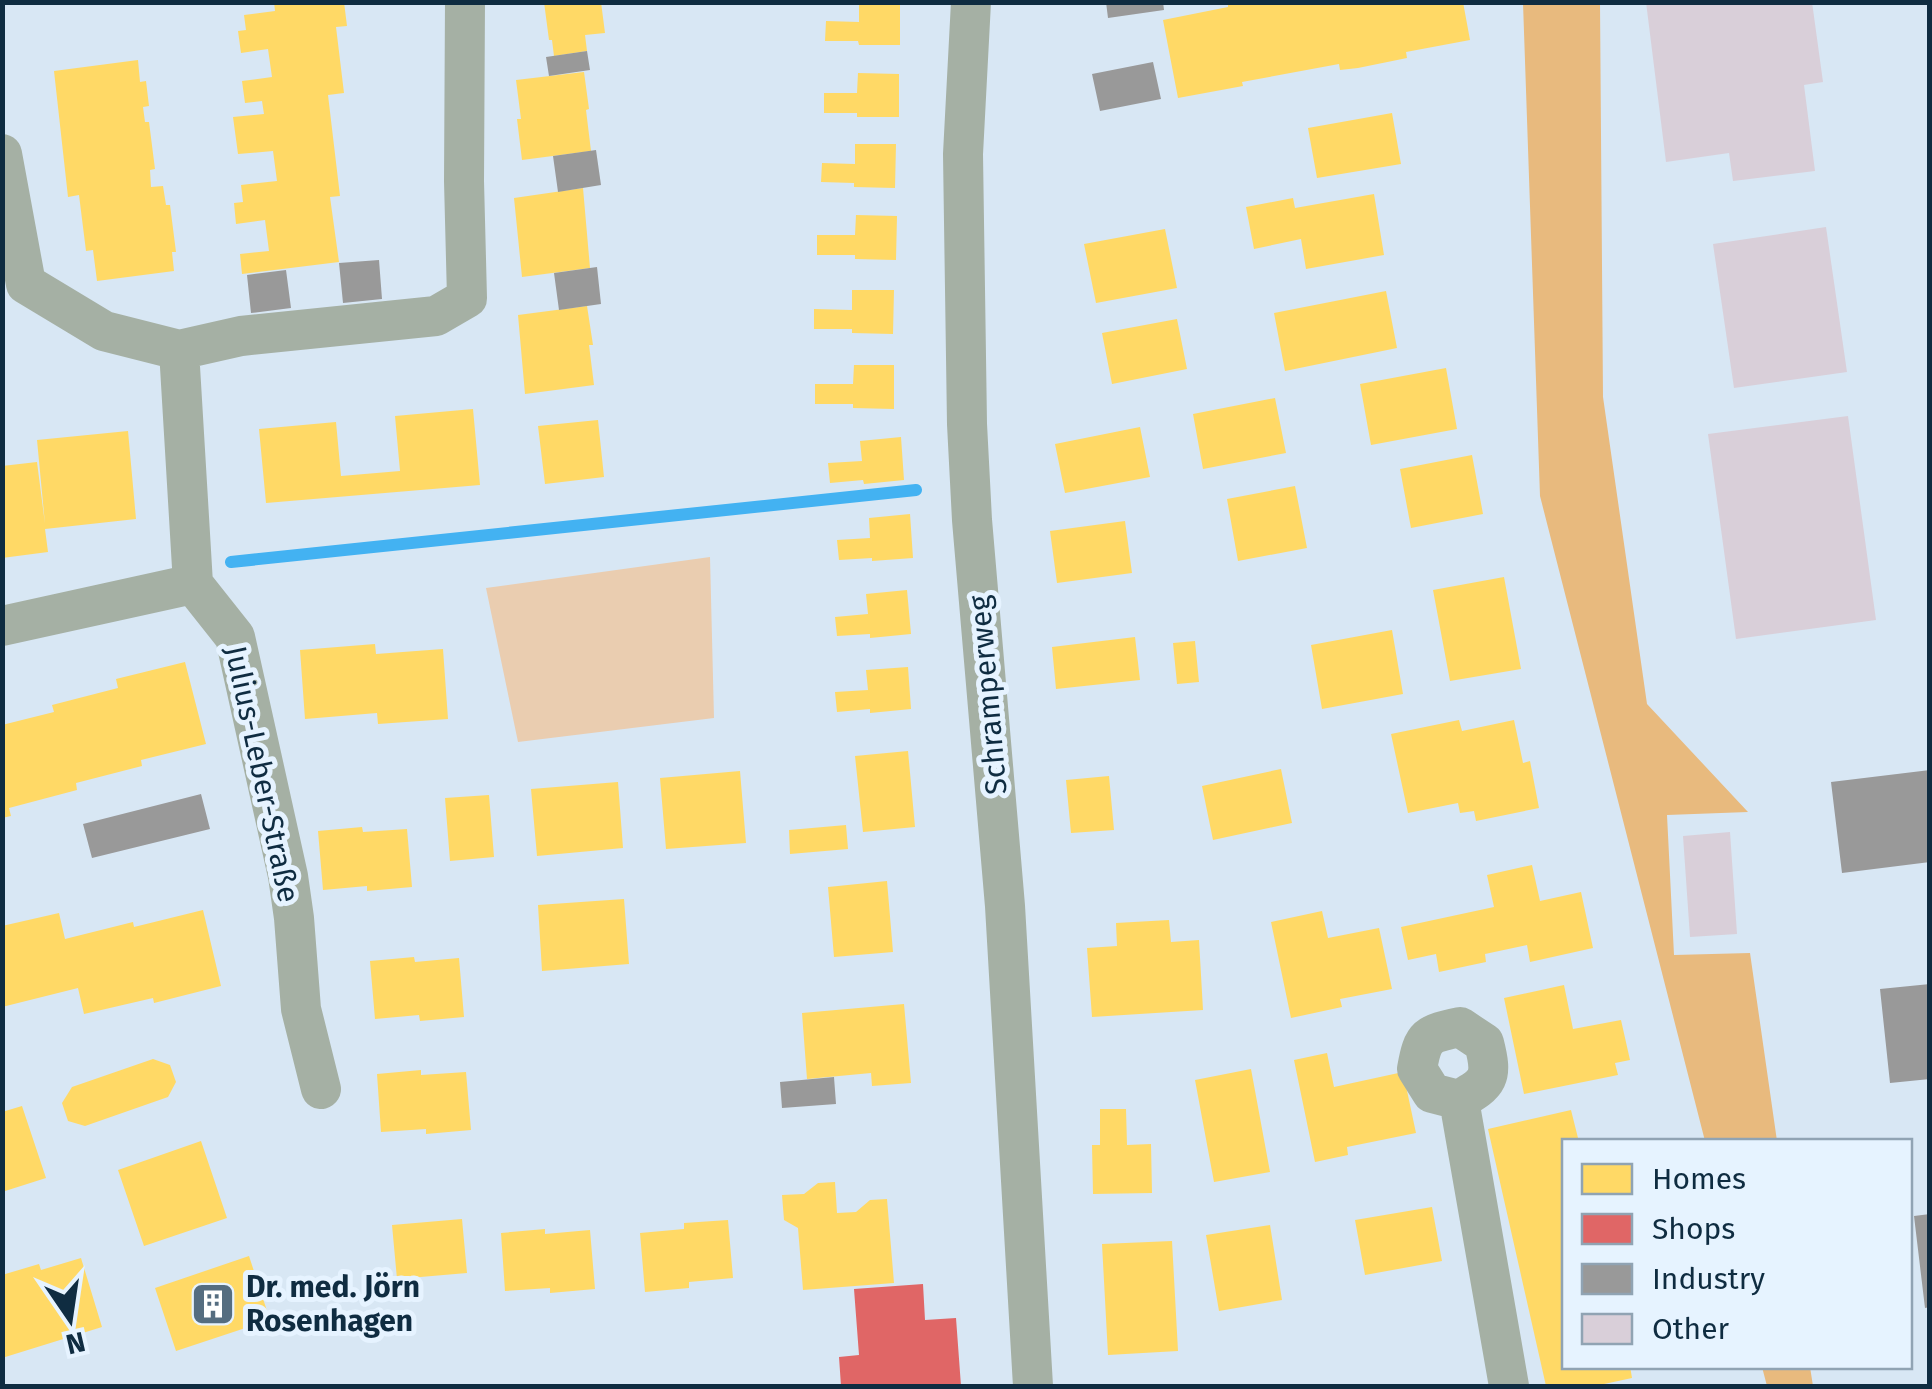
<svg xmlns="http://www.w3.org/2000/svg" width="1932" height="1389" font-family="'Fira Sans',sans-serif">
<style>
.green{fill:#eacdb0}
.forest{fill:#e8ba7e}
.homes{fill:#ffd966}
.shops{fill:#e06666}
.industry{fill:#999}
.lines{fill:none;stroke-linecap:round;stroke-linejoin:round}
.stream{stroke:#43b2f2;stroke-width:12}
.building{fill:#d9cfd9}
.minor{stroke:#a5b0a4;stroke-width:40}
.labels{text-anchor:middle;stroke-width:10;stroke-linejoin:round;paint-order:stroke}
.street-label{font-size:30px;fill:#0f2c41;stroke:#e6f3ff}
.poi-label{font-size:30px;font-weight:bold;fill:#0f2c41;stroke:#e6f3ff;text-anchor:start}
</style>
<rect width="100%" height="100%" fill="#d8e7f4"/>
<path class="green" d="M710 557 714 718 518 742 486 588Z"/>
<path class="forest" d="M1523 3H1600L1603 397 1647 704 1748 812 1667 815 1674 955 1750 953 1777 1141H1705L1540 496Z
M1762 1367H1810L1813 1386H1767Z"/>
<path class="homes" d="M274 2H344L347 26 336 27 344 93 328 95 340 196 330 197 339 262 242 274 240 254 269 251 265 220 236 224 234 203 243 202 241 185 277 181 273 151 238 154 233 117 264 114 262 101 245 103 242 81 272 77 268 49 241 53 238 31 246 30 244 15 275 11Z
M544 2H601L605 33 585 35 587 51 554 56 552 40H549Z
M859 2H900V45H859L858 41H825L826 21 859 22Z
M1228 2H1463L1470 40 1406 52 1407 58 1358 68 1340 70 1339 64 1242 82 1243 86 1178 98 1163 20 1228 7Z
M138 60 140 82 146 81 149 106 143 107 145 122H149L155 169 150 170 151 187 163 186 166 205H170L176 252H172L174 271 97 281 93 250 86 251 79 195 68 197 54 71Z
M584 72 589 109 586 110 591 151 522 160 517 119H521L516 80Z
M858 73 899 74V117H857V113H824V93H857Z
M1392 113 1401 164 1317 178 1308 128Z
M855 144H896L895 188 854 187V183L821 182 822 163 855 164Z
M583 188 590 268 522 277 514 198Z
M1374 194 1384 255 1306 269 1301 239 1254 249 1246 207 1293 198 1295 208Z
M856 215 897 216 896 260 855 259V255H817V235H855Z
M1165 229 1177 288 1096 303 1084 244Z
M852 290H894L893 334 852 333V329H814V309L852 310Z
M1386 291 1397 348 1285 371 1274 313Z
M587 306 593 345H589L594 385 525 394 518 315Z
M1177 319 1187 369 1112 384 1102 333Z
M854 365H894V409L853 408V404H815V384H853Z
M1446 368 1457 429 1371 445 1360 384Z
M1275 398 1286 453 1203 469 1193 414Z
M473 409 480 485 266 503 259 429 336 422 341 476 400 471 395 416Z
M598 420 604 477 545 484 538 426Z
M1140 427 1150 477 1065 493 1055 444Z
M128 431 136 519 45 529 48 552 2 558V466L37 462 45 524 37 440Z
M901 437 904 480 864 484 863 480 830 483 828 463 862 461 860 441Z
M1472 455 1483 514 1411 528 1400 469Z
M1295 486 1307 548 1238 561 1227 499Z
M910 514 913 558 872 561V558L839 560 837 540 870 538 869 518Z
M1125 521 1132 573 1057 583 1050 531Z
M1504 577 1521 669 1450 681 1433 590Z
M907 590 911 634 870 638V634L837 636 835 617 868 614 866 594Z
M1392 630 1403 694 1322 709 1311 645Z
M1135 637 1140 680 1056 689 1052 647Z
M1195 641 1199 682 1177 684 1173 643Z
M375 644 376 654 443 649 448 719 378 724 377 713 305 719 300 650Z
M185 662 206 744 141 760 142 766 76 783 77 790 9 808 11 816 2 818V725L54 712 52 705 118 688 116 679Z
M908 667 911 709 870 713V709L837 712 835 692 868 690 866 670Z
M1459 720 1462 731 1514 720 1523 763 1530 761 1539 808 1476 821 1474 811 1460 813 1458 803 1408 813 1391 734Z
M908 751 915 827 863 832 855 756Z
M1281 769 1292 823 1213 840 1202 786Z
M740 771 746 843 666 849 660 778Z
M1109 776 1114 830 1071 833 1066 780Z
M618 782 623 848 537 856 531 789Z
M489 795 494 857 450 861 445 798Z
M846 825 848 849 790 854 789 830Z
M362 827 363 832 407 829 412 887 367 891V886L323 890 318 831Z
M1532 865 1540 901 1581 892 1593 948 1530 962 1527 945 1485 954 1486 962 1439 972 1436 954 1408 960 1401 927 1494 907 1487 875Z
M887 881 893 952 834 957 828 887Z
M624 899 629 964 542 971 538 905Z
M203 910 221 986 154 1003 153 998 84 1014 78 988 2 1007V926L59 913 65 939 133 922 134 927Z
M1322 911 1328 938 1379 928 1392 989 1340 999 1342 1007 1291 1018 1271 922Z
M1169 920 1171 942 1199 940 1203 1010 1092 1017 1087 948 1117 946 1116 923Z
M414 957 415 962 459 958 464 1017 420 1021 419 1015 375 1019 370 961Z
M1564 985 1573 1029 1621 1020 1630 1060 1615 1063 1618 1075 1524 1094 1504 998Z
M904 1004 911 1083 872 1086 871 1073 807 1079 802 1013Z
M1327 1053 1334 1087 1403 1072 1416 1133 1347 1147 1348 1155 1315 1162 1294 1060Z
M153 1059 170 1065 176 1082 168 1097 85 1126 68 1121 62 1103 72 1087Z
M1251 1069 1270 1172 1214 1182 1195 1080Z
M421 1070V1075L466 1072 471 1130 426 1134V1129L381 1132 377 1074Z
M22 1106 46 1178 2 1192V1112Z
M1100 1109H1126L1127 1145 1151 1144 1152 1193 1093 1194 1092 1145H1100Z
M1571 1110 1579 1142H1564V1366H1630L1632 1378 1595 1386H1546L1488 1129Z
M201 1141 227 1218 144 1246 118 1170Z
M835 1182 837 1213 856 1212 870 1200 887 1199 894 1283 803 1290 798 1228 784 1220 782 1195 804 1194 818 1183Z
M1432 1207 1442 1261 1365 1275 1355 1220Z
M462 1219 467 1273 397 1279 392 1225Z
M728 1220 733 1278 689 1282V1288L645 1292 640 1233 684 1229V1223Z
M1270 1225 1282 1300 1219 1311 1206 1235Z
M545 1229V1234L590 1230 595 1289 550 1293V1288L505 1291 501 1233Z
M1172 1241 1178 1351 1108 1355 1102 1244Z
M249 1256 270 1320 176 1351 155 1288Z
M81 1258 102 1327 2 1358V1275L39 1264 41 1270Z"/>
<path class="shops" d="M923 1284 925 1320 956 1318 961 1386H841L839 1357 859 1355 854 1289Z"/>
<path class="industry" d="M1106 2H1163L1164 10 1108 18Z
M587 51 590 70 549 76 546 57Z
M1153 62 1161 99 1100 111 1092 74Z
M596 150 601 185 558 192 553 156Z
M379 260 382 299 343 303 339 263Z
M597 267 601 304 559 310 554 273Z
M286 270 291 308 251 313 247 275Z
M1930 770V862L1842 873 1831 782Z
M201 794 210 829 92 858 83 824Z
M1930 984V1079L1890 1083 1880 989Z
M834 1077 836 1104 782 1108 780 1082Z
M1930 1214V1307L1925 1308 1914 1216Z"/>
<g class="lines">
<path class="stream" d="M231 562 916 490"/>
</g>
<path class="building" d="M1646 2H1812L1823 82 1804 85 1815 171 1733 181 1729 153 1666 162Z
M1826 227 1847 372 1734 388 1713 244Z
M1848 416 1876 620 1736 639 1708 434Z
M1730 832 1737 934 1690 937 1683 836Z"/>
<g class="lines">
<path class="minor" d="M971 2 963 154 967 424 972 520 1005 906 1033 1386
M2 154 26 284 104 331 179 350 241 336 436 316 467 298 464 181 465 2
M179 350 193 584 235 637 288 876 294 918 301 1009 321 1089
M2 626 193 584
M1460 1027 1484 1043C1493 1078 1489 1083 1459 1100L1432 1093 1417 1069C1423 1035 1427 1034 1460 1027Z
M1459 1100 1509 1386"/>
</g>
<defs>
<g id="building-square" transform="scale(2.25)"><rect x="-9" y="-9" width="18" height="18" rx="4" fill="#556d80" stroke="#e6f3ff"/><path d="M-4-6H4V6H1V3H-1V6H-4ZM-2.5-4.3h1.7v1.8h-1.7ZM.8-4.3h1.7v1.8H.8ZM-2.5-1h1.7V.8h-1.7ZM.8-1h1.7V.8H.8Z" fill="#fff"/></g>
</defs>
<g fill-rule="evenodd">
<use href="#building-square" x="213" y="1304"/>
</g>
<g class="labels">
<g class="street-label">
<text transform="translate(988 695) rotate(-95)" y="10">Schramperweg</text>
<text transform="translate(262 774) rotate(78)" y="10">Julius-Leber-Straße</text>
</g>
<g class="poi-label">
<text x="246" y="1297">Dr. med. Jörn<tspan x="246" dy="34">Rosenhagen</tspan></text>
</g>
</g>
<rect width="1932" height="1389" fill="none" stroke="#0f2c41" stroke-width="10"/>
<rect x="1562" y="1139" width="350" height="230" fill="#e6f3ff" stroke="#90a3b3" stroke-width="2.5"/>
<rect x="1582" y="1164" width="50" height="30" fill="#ffd966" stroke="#90a3b3" stroke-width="2.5"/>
<text x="1652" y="1189" font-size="30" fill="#0f2c41">Homes</text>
<rect x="1582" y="1214" width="50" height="30" fill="#e06666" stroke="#90a3b3" stroke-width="2.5"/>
<text x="1652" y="1239" font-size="30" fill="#0f2c41">Shops</text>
<rect x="1582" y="1264" width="50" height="30" fill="#999999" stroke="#90a3b3" stroke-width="2.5"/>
<text x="1652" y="1289" font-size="30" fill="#0f2c41">Industry</text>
<rect x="1582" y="1314" width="50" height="30" fill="#d9cfd9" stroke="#90a3b3" stroke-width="2.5"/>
<text x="1652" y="1339" font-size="30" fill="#0f2c41">Other</text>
<g transform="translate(70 1319) rotate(167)" stroke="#e6f3ff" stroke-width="8" paint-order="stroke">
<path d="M0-8L18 38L0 25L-18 38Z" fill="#0f2c41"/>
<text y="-15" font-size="28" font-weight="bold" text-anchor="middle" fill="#0f2c41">N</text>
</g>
</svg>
